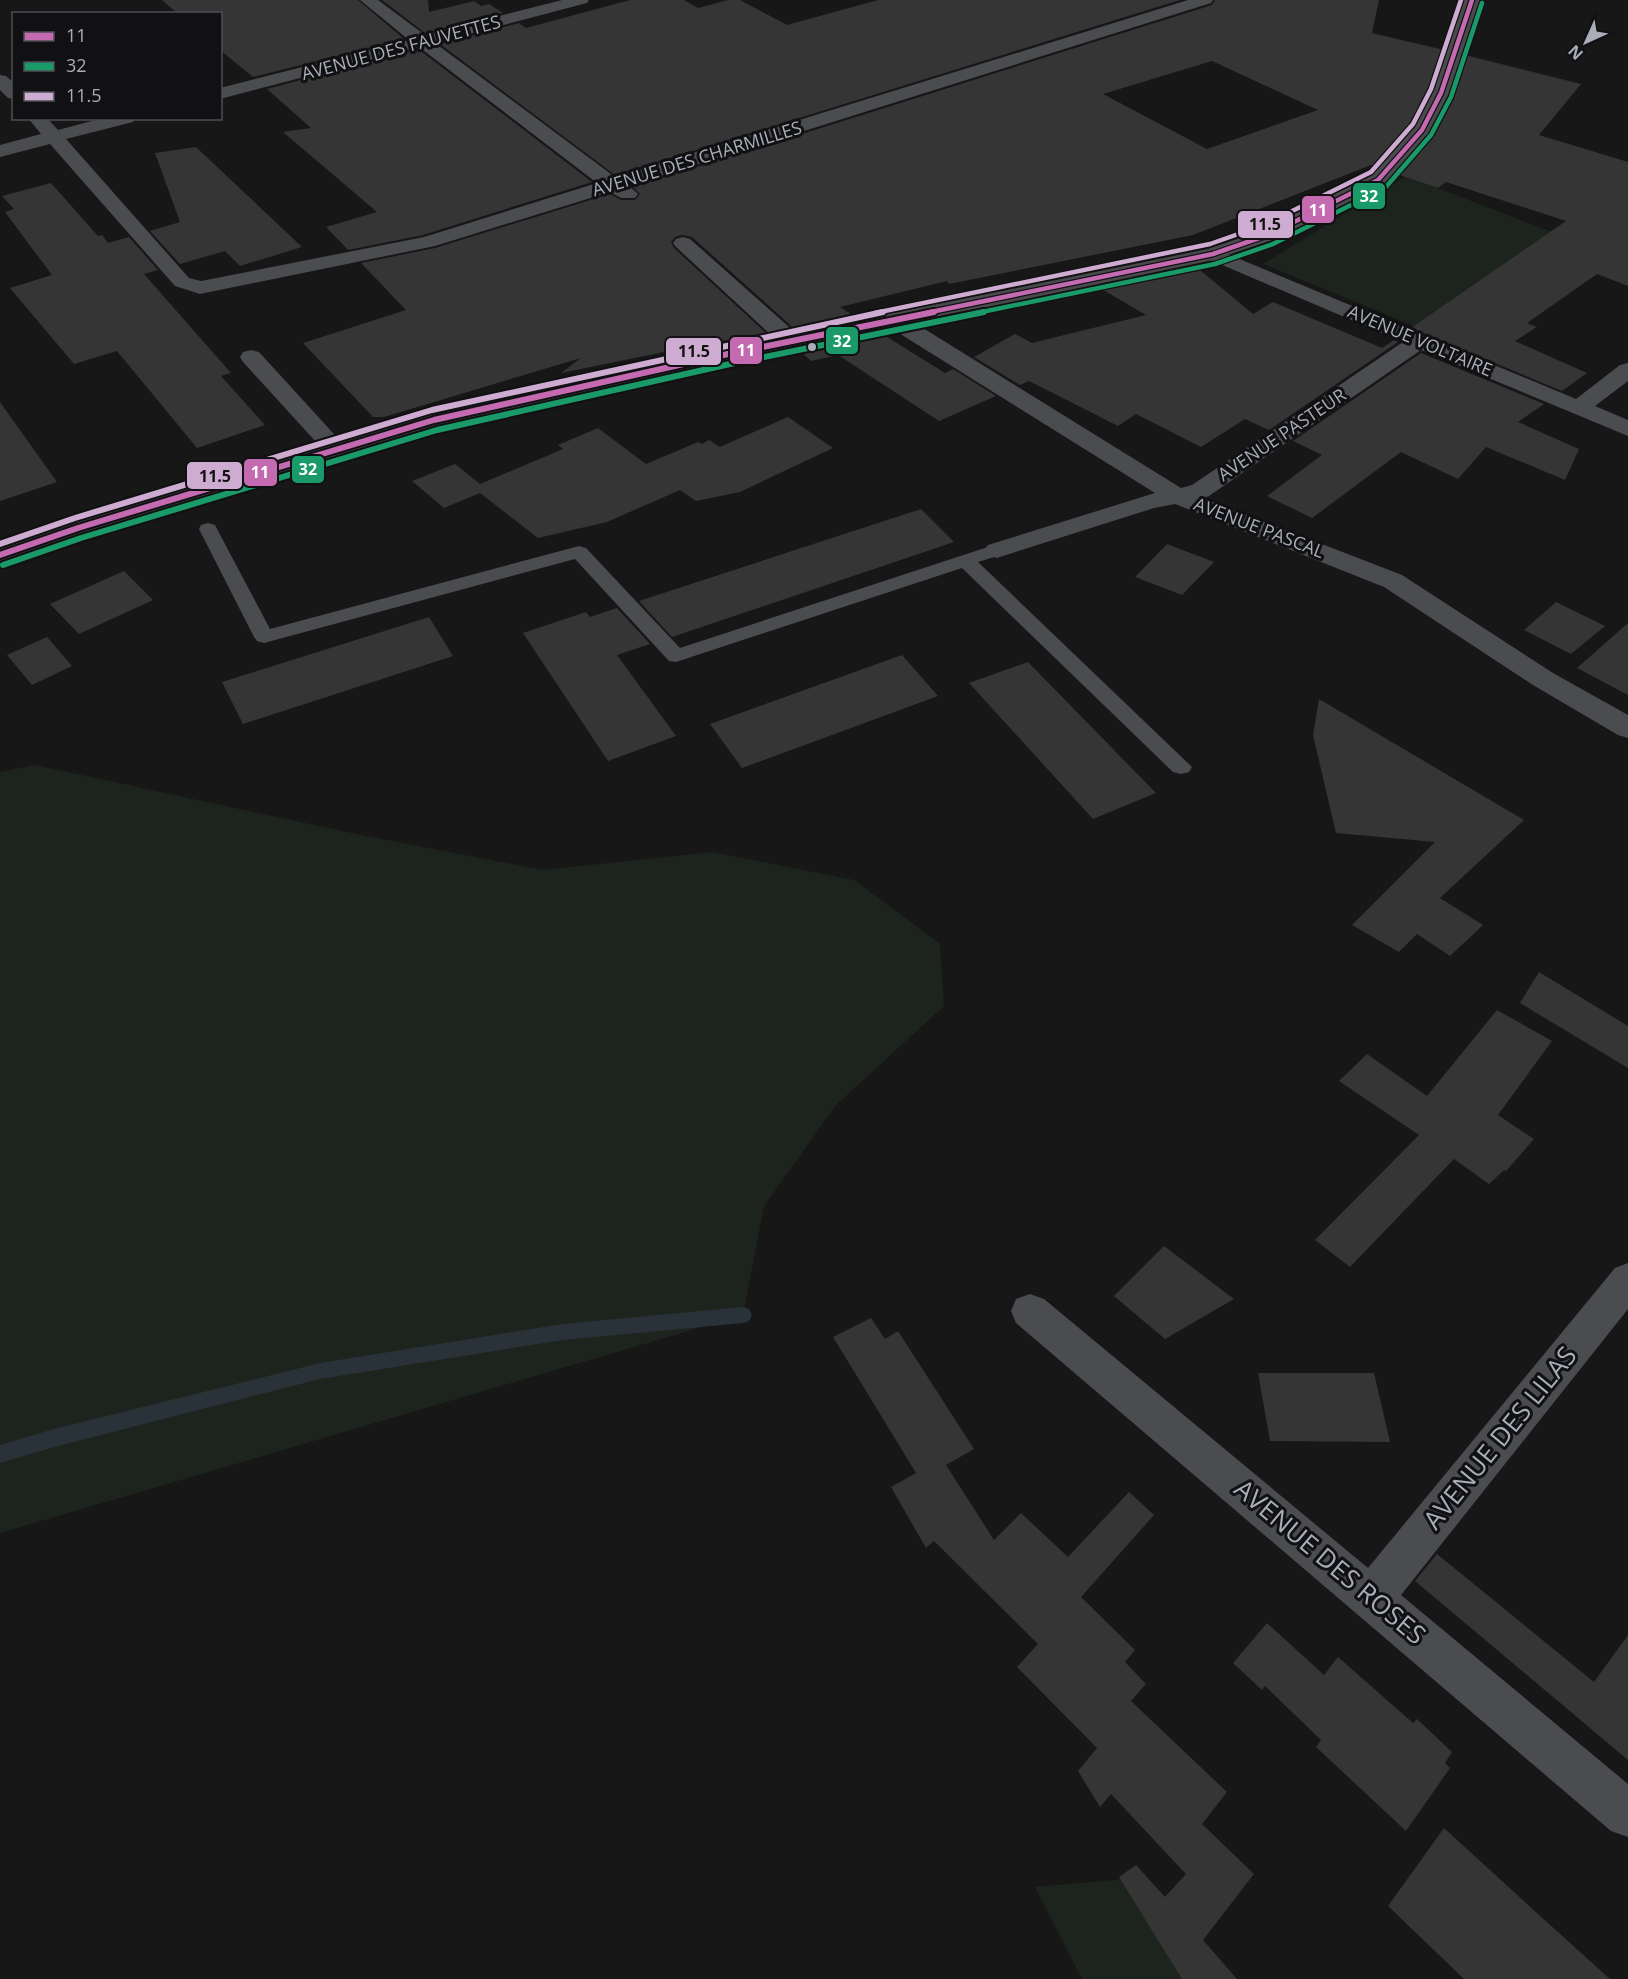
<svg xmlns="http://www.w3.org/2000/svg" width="1628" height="1979" font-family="'Open Sans',sans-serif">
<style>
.green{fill:#1d241e}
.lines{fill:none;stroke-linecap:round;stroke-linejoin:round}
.stream{fill:#2a3239;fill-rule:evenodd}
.building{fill:#353536;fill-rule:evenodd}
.lane{fill:#4b4c50;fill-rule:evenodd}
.street{fill:#4b4c50;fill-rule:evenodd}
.secondary{fill:#4a4a4e;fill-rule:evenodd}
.bus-1-far1-casing{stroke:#111113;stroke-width:7}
.bus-1-casing{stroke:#111113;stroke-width:10}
.bus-2-far1-casing{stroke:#111113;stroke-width:7}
.bus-2-casing{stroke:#111113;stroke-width:10}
.bus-3-far1-casing{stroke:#111113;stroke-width:7}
.bus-3-casing{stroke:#111113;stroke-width:10}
.bus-1-far1{stroke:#c36ab1;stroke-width:4.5}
.bus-1{stroke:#c36ab1;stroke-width:6}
.bus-2-far1{stroke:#1a9a68;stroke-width:4.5}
.bus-2{stroke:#1a9a68;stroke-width:6}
.bus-3-far1{stroke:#ceacd2;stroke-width:4.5}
.bus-3{stroke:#ceacd2;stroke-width:6}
.bus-dot{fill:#a8adb8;stroke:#111113;stroke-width:2}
.labels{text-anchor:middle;stroke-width:6;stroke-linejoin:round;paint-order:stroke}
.far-street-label{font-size:18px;fill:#a8adb8;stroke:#111113}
.near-street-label{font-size:26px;fill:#a8adb8;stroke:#111113}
.line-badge{stroke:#111113;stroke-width:2}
.badge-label{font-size:16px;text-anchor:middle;font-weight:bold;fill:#fff}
.pale-badge-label{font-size:16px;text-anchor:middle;font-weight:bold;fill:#111}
</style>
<rect width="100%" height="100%" fill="#171717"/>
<path class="green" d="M1406 176 1552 232 1414 326 1263 264Z
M35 765 361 835 543 870 712 852 854 880 940 944 944 1006 836 1105 764 1206 743 1315 0 1533V772Z
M1137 1878 1189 1979H1082L1035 1887Z"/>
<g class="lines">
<path class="stream" d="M743 1307 749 1309 752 1315 749 1321 743 1323 563 1340 320 1379 54 1447 0 1463V1445L54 1429 320 1363 563 1324Z"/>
</g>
<path class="building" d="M162 0H358L404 39 253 77 220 50V14H178Z
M382 0H428L429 12 474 1 481 6 489 4 503 13 425 33Z
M630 0H684L698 8 728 0H740L787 25 878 0H1180L615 175 440 44 519 23 526 28Z
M1215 0H1379L1372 33 1444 50 1430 92 1412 127 1376 167 1371 165 1193 235 949 284 947 281 840 307 857 318 794 331 789 324 692 237 682 235 675 237 671 242 674 248 767 334 713 342 561 373 581 358 384 417H373L303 343 406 310 361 263 435 248 610 194 621 200H635L640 194 633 187 1212 5ZM1212 61 1318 110 1207 149 1103 94Z
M418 49 592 182 423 235 348 250 326 227 377 212 283 132 311 128 267 89Z
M1465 55 1581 84 1539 135 1628 162V286L1597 274 1527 323 1537 327 1515 341 1587 373 1562 391 1411 328 1566 221 1446 182 1438 188 1397 174 1433 131 1452 94Z
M196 147 302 247 240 266 225 251 180 264 150 231 180 222 155 153Z
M51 183 98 236 102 235 108 243 129 237 158 270 144 274 231 373 221 376 265 425 197 448 117 351 74 364 10 288 52 275 5 212 14 209 2 196Z
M1195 266 1253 314 1273 302 1382 348 1394 340 1398 342 1269 430 1245 419 1201 447 1136 414 1118 426 1029 381 1020 385 974 357 1015 334 1032 343 1146 315 1100 288Z
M879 332 945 373 953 369 996 396 939 421 838 355 811 361 798 349Z
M1421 353 1544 404 1518 422 1579 449 1565 480 1486 447 1458 479 1401 452 1312 518 1267 496 1322 455 1293 441Z
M0 402 57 482 0 501Z
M788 417 833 448 740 492 696 501 680 490 607 522 538 538 480 493 444 508 412 481 455 464 480 484 563 449 558 445 598 428 646 464 698 442 702 444 709 440 720 447Z
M921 509 954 542 672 637 639 601Z
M1167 544 1214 562 1182 595 1135 577Z
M124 571 153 600 79 634 50 604Z
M1556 602 1605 626 1571 654 1524 630Z
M617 608 650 644 617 655 676 736 608 761 523 633 586 612 590 617Z
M429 617 453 656 243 724 222 682Z
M1628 623V695L1577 668Z
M47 637 72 666 32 685 7 655Z
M902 655 938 696 742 768 710 724Z
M1028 662 1156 793 1093 819 969 683Z
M1319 699 1524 820 1440 898 1483 925 1450 956 1417 934 1399 952 1352 925 1435 842 1336 833 1313 735Z
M1539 972 1628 1026V1068L1520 1003Z
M1497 1010 1552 1041 1498 1115 1534 1139 1506 1171 1504 1170 1489 1184 1454 1159 1350 1267 1315 1240 1419 1135 1339 1081 1367 1054 1427 1096Z
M1164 1246 1234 1299 1165 1339 1114 1296Z
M871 1318 885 1339 898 1331 974 1449 946 1465 994 1540 1021 1513 1068 1557 1129 1492 1154 1515 1081 1597 1135 1650 1125 1662 1146 1684 1131 1701 1227 1792 1202 1824 1254 1874 1203 1940 1237 1979H1182L1119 1877 1136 1865 1165 1897 1186 1874 1111 1794 1100 1807 1078 1771 1097 1748 1017 1667 1038 1644 934 1541 926 1548 891 1487 916 1473 833 1337Z
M1258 1373H1374L1390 1442 1270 1441Z
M1437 1554 1594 1682 1628 1635V1760L1415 1581Z
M1267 1623 1324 1675 1338 1657 1413 1723 1417 1719 1452 1752 1445 1763 1450 1768 1406 1831 1316 1747 1321 1740 1265 1686 1262 1690 1233 1663Z
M1444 1828 1539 1915 1610 1979H1464L1388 1906Z"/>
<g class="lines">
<path class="lane" d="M208 523 215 525 217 529 270 629 579 546 586 548 680 648 997 544 1004 546 1006 550 1004 554 978 562 1192 767 1189 772 1181 774 1173 772 962 568 676 662 669 661 575 559 264 643 257 641 254 637 199 529 201 525Z"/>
<path class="street" d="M360 0H378L425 35 562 0H589L587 3 435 43 615 177 1188 0H1213L1211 3 629 186 638 194 635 198H621L610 192 435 246 200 294 175 286 50 144 0 157V145L41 134 28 118H47L58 130 103 118H135L133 122 66 139 189 278 201 281 424 237 597 183 419 47 220 99V88L409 40Z
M0 75 6 76 14 83V99L8 98 0 90Z
M683 237 690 239 788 326 799 342 796 347 788 349 780 347 772 336 676 247 673 243 676 239Z
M1213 248 1576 399 1620 365 1628 363V381L1595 406 1628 420V436L1421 350 1209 496 1203 498 1402 575 1553 673 1628 715V738L1618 735 1533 685 1384 587 1175 504 1154 508 1006 555 997 558 988 555 984 550 988 545 1155 493 886 325 883 320 886 315 894 313 902 315 1181 488 1192 485 1403 342 1206 258 1203 254 1206 250Z
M251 350 259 352 343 444 347 449 343 454 335 456 327 454 243 362 240 357 243 352Z
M1628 1263V1309L1401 1595 1628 1784V1837L1611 1831 1016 1323 1011 1311 1016 1299 1030 1294 1044 1299 1368 1568 1615 1268Z"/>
<path class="secondary" d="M1464 0H1480L1450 93 1431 130 1385 184 1275 239 1213 260 728 361 440 426 87 533 0 563V546L69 523 434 413 728 347 1208 249 1261 231 1371 176 1414 128 1432 93Z"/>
<g class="bus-1-far1-casing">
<path id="bus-1-far1" d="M926 313 1213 254 1268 235 1378 180 1422 130 1441 93 1472 0"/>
</g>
<g class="bus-1-casing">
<path id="bus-1" d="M0 555 78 528 434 420 728 354 934 312"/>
</g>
<g class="bus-2-far1-casing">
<path id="bus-2-far1" d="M977 313 1215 264 1273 244 1385 188 1431 135 1451 97 1482 3"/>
</g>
<g class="bus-2-casing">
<path id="bus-2" d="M3 565 81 538 437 430 730 364 984 312"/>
</g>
<g class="bus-3-far1-casing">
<path id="bus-3-far1" d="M875 313 1210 244 1264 225 1371 172 1413 124 1431 89 1461 0"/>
</g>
<g class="bus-3-casing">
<path id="bus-3" d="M0 544 75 518 432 410 883 312"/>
</g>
<use href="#bus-1-far1" class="bus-1-far1"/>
<use href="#bus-1" class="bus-1"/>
<use href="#bus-2-far1" class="bus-2-far1"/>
<use href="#bus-2" class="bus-2"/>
<use href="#bus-3-far1" class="bus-3-far1"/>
<use href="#bus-3" class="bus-3"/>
</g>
<circle class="bus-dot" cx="812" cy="347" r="5"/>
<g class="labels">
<g class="far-street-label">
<text transform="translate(401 48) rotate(-15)" y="6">AVENUE DES FAUVETTES</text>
<text transform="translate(697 159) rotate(-17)" y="6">AVENUE DES CHARMILLES</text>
<text transform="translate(1420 341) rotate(23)" y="6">AVENUE VOLTAIRE</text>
<text transform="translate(1282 435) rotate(-34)" y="6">AVENUE PASTEUR</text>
<text transform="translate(1259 528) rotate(21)" y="6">AVENUE PASCAL</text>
</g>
<g class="near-street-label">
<text transform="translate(1500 1438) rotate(-51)" y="9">AVENUE DES LILAS</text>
<text transform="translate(1330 1562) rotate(40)" y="9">AVENUE DES ROSES</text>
</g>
</g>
<g class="line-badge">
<rect x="1352" y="182" width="34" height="28" rx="6" fill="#1a9a68"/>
<rect x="1301" y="195" width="34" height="29" rx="6" fill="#c36ab1"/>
<rect x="1237" y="210" width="57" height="29" rx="6" fill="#ceacd2"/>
<rect x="825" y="326" width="34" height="29" rx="6" fill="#1a9a68"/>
<rect x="729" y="336" width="34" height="29" rx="6" fill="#c36ab1"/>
<rect x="665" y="337" width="57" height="29" rx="6" fill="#ceacd2"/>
<rect x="291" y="455" width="34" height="29" rx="6" fill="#1a9a68"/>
<rect x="243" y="458" width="35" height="29" rx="6" fill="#c36ab1"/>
<rect x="186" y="461" width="57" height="29" rx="6" fill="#ceacd2"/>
</g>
<g class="badge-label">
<text x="1369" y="202">32</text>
<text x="1318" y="216">11</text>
<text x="842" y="347">32</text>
<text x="746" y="356">11</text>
<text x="308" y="475">32</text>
<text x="260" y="478">11</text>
</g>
<g class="pale-badge-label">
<text x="1265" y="230">11.5</text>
<text x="694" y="357">11.5</text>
<text x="215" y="482">11.5</text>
</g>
<rect x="12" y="12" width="210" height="108" fill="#111113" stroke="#4d4f55" stroke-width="1.5"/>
<rect x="24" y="32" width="30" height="9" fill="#c36ab1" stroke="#4d4f55" stroke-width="1.5"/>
<text x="66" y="42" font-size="18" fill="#a8adb8">11</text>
<rect x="24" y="62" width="30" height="9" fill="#1a9a68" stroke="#4d4f55" stroke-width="1.5"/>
<text x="66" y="72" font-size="18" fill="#a8adb8">32</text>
<rect x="24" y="92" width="30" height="9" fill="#ceacd2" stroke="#4d4f55" stroke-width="1.5"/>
<text x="66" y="102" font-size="18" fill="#a8adb8">11.5</text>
<g transform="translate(1586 42) rotate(225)" stroke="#111113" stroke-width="4.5" paint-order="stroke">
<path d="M0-4.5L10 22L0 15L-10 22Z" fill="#a8adb8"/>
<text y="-9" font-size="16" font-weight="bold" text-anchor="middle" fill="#a8adb8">N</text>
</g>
</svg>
